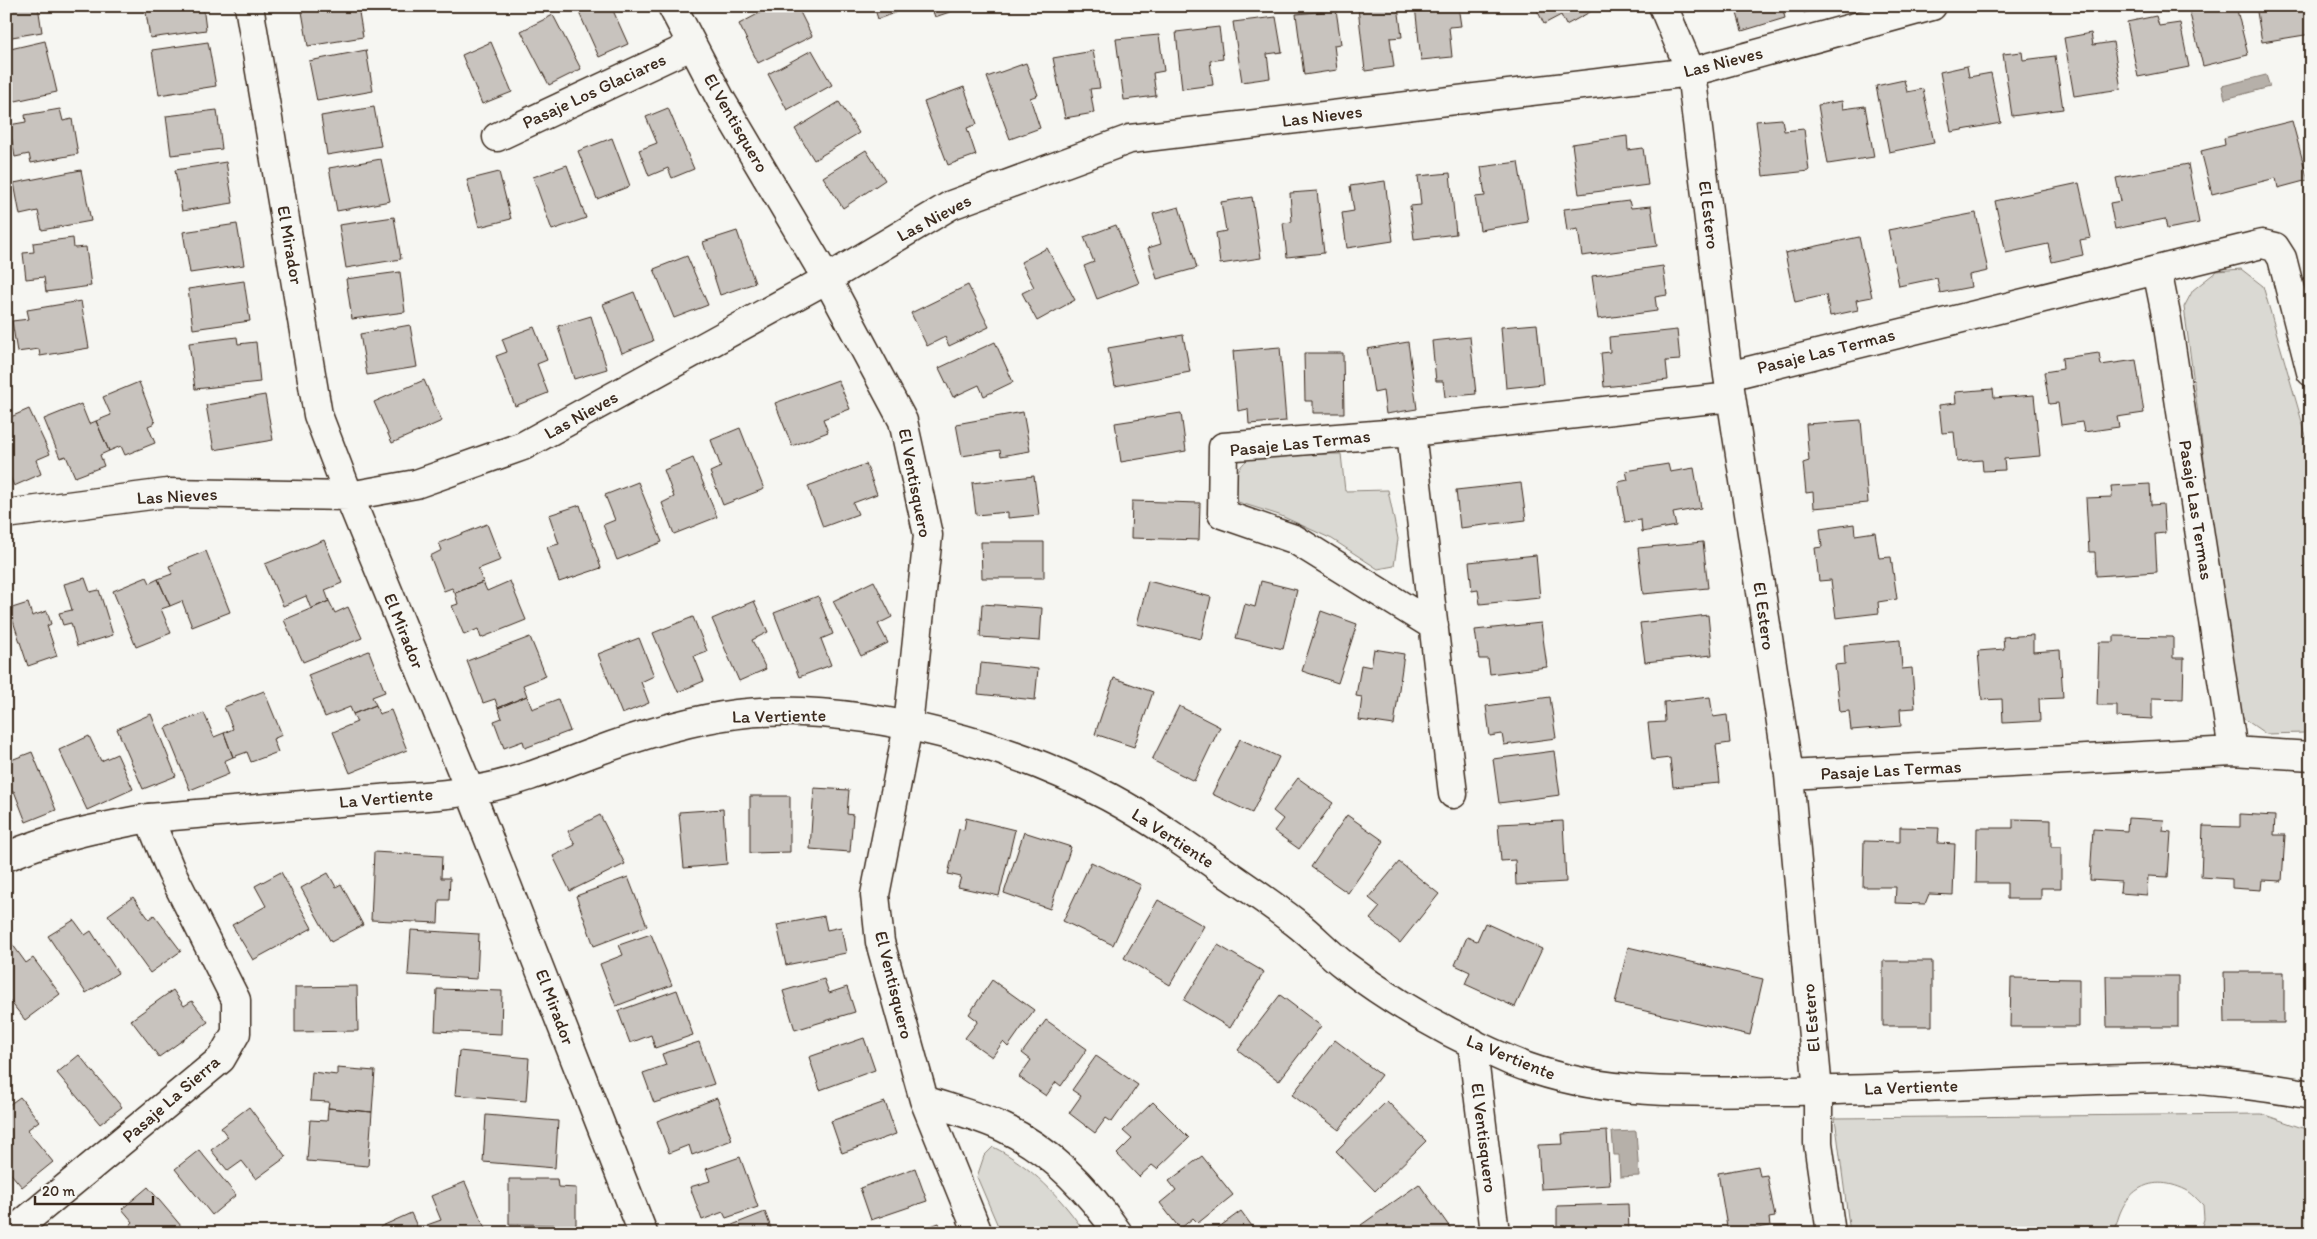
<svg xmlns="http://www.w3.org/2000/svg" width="2317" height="1239" font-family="Itim,sans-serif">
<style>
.green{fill:#dad9d3;stroke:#8a8278}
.water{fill:#b6b0a9;stroke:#857a71}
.building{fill:#c8c3be;stroke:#3b2a1e}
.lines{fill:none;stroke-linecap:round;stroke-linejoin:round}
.street-casing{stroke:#3b2a1e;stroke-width:31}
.secondary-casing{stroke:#3b2a1e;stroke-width:31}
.street{stroke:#f6f6f2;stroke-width:28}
.secondary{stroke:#f6f6f2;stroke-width:28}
.labels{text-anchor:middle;stroke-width:4;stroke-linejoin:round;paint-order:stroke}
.street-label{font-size:18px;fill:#3b2a1e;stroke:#f6f6f2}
</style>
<rect width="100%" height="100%" fill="#f6f6f2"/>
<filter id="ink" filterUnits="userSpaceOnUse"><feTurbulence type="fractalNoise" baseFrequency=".02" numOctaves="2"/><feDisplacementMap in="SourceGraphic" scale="10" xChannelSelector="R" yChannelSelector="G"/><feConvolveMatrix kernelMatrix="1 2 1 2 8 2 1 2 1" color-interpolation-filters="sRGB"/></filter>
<g filter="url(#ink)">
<path class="green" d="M2241 269 2263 286 2311 453V723L2304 733 2266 734 2240 716 2234 689 2184 307 2193 290 2217 271Z
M1254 454H1341L1345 491 1388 490 1398 539 1394 566 1378 569 1332 539 1279 515 1238 502C1232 478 1234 470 1254 454Z
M2262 1114 2311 1131V1233H2219L2201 1229 2204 1219 2203 1205C2198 1200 2192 1193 2186 1190 2147 1171 2120 1194 2115 1233H1850L1835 1118Z
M993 1147C1029 1164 1064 1200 1085 1233H1001L977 1177 984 1156Z"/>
<path class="water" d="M2266 75 2270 87 2225 99 2222 86Z
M1636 1131 1639 1176 1620 1177 1619 1155H1614L1612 1132Z"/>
<path class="building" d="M6 6H38L42 32 6 38Z
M145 6H203L206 30 150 38Z
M301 6H358L363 37 308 46Z
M582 6H611L628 44 599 57 577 8Z
M773 6H797L812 36 758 63 739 24Z
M874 6H913L878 19Z
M931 6H967L935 17Z
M1377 6H1398L1402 37 1390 38 1394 67 1365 71 1358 8Z
M1415 6H1458L1461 26 1449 27 1452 57 1421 60Z
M1535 6H1601L1566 25 1561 15 1544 24Z
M1735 6H1782L1785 18 1742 31Z
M1801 6H1824L1804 13Z
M2188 6H2214L2215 10 2236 6 2248 55 2203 66Z
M2256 6H2306L2311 34 2262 42Z
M1336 10 1341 44 1334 45 1337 70 1304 75 1296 14Z
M553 15 581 69 549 85 521 31Z
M2156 16 2159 26 2180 23 2189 67 2138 77 2127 22Z
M1276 17 1282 52 1267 54 1270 78 1242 82 1233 22Z
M1219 27 1223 59 1210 61 1213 85 1182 89 1176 32Z
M2091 33 2093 45 2113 42 2121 89 2074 96 2064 38Z
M1159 35 1164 71 1153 73 1156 96 1124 100 1116 39Z
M45 41 57 92 11 102 8 89H6V50Z
M208 42 216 86 159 95 152 50Z
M491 42 512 92 482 104 462 55Z
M366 50 373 91 317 101 309 61Z
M812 50 832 85 787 110 768 74Z
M1093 51 1100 88 1090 89 1094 113 1065 118 1053 58Z
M2022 52 2023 60 2055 56 2063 109 2012 116 2003 54Z
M1026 63 1038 95 1030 98 1040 128 1010 139 987 77Z
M1967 66 1969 77 1991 73 2001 123 1951 132 1940 72Z
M1904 80 1907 92 1923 89 1934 143 1889 152 1876 86Z
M964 87 977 124 967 128 976 155 948 165 924 102Z
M1842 101 1843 109 1865 106 1874 157 1828 164 1818 105Z
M839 102 859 133 814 160 795 129Z
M374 107 381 146 327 155 321 116Z
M668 108 694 169 672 178 668 168 649 176 639 150 657 143 646 117Z
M60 109 63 121 72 119 78 154 31 163 29 154 15 157 9 125 26 122 25 115Z
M217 110 222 149 171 155 166 116Z
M1782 119 1784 131 1804 129 1809 171 1763 176 1756 121Z
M2292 121 2308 180 2278 188 2276 178 2212 194 2201 151 2225 145 2224 138Z
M1627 136 1628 150 1643 148 1648 185 1579 194 1572 144Z
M612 138 630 186 597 199 578 151Z
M866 150 885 180 843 208 823 177Z
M381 159 390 201 337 211 329 168Z
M226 162 233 203 182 211 175 170Z
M1518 162 1528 222 1480 230 1475 197 1485 196 1481 167Z
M2188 164 2199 223 2167 229 2165 219 2115 229 2110 203 2121 201 2116 178Z
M567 165 586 218 552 230 533 177Z
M81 170 91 221 42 230 38 211 20 215 14 183Z
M499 172 511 219 479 227 467 180Z
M1450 173 1456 234 1414 239 1410 206 1421 205 1418 176Z
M1385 181 1393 241 1347 248 1342 213 1354 211 1350 186Z
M2079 183 2091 238 2080 240 2083 255 2052 262 2048 244 2006 253 1995 201Z
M1317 191 1324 253 1287 257 1283 223 1292 222 1290 193Z
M1252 197 1261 258 1220 264 1216 233 1226 231 1221 202Z
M1629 201 1631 208 1651 206 1657 246 1582 256 1578 229 1567 231 1564 209Z
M1179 207 1197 268 1157 279 1148 248 1161 244 1153 214Z
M1976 213 1988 271 1969 275 1971 287 1940 293 1937 278 1899 286 1888 230Z
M394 217 401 259 346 268 339 225Z
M237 224 244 265 190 273 183 232Z
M1116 225 1139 283 1097 299 1084 266 1094 262 1084 237Z
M737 231 755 283 720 295 703 242Z
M1859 237 1872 297 1856 300 1858 310 1830 316 1826 295 1795 302 1785 253Z
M73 238 74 248 86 247 91 286 46 292 44 277 26 279 23 253 34 252 33 243Z
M1047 248 1075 300 1037 321 1022 293 1034 287 1021 262Z
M687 256 708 305 674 318 654 269Z
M1663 266 1667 295 1655 297 1657 311 1598 319 1592 276Z
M400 272 405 312 352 319 346 279Z
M244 281 250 321 193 329 188 289Z
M968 285 989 327 949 346 945 337 927 346 911 313Z
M634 292 653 341 622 353 603 304Z
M81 301 89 348 40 356 39 349 17 352 12 321 29 319 27 310Z
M591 316 607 369 574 379 558 326Z
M1537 324 1543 384 1506 388 1501 327Z
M410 325 417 367 367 375 360 334Z
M534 327 547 360 537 364 548 393 515 406 496 356 507 352 502 339Z
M1677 330 1680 360 1666 361 1668 380 1604 387 1601 353 1610 352 1609 337Z
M1183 335 1190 372 1115 386 1108 348Z
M237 337 238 344 256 342 260 382 195 389 189 343Z
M1470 337 1476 394 1445 397 1443 381H1436L1432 341Z
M995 342 1013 382 984 396 979 385 953 397 939 368Z
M1408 342 1417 409 1386 414 1383 391 1374 393 1367 349Z
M1280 347 1286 421 1249 424 1248 409 1238 411 1233 351Z
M1304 353H1343L1344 413H1313V401H1305Z
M2099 353 2101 365 2136 360 2144 413 2117 417 2119 427 2084 432 2082 422 2061 425 2058 403 2049 404 2044 372 2063 369 2062 358Z
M424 380 442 421 392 443 374 402Z
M838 380 850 409 823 419 828 432 792 446 775 403Z
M139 382 155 423 148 426 155 443 125 455 121 446 109 451 96 421 111 415 103 397Z
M1993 389 1994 398 2034 395 2040 456 2004 459 2005 470 1983 471 1982 460 1957 462 1954 432 1942 433 1939 405 1956 403 1955 392Z
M265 395 273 440 214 450 206 405Z
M81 404 89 424 96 421 109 451 100 455 104 466 75 477 66 456 60 458 44 419Z
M29 409 50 454 36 460 41 474 14 486 8 472 6 473V419Z
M1023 412 1030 451 1001 456 1000 450 962 456 956 424Z
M1181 413 1186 451 1121 462 1115 423Z
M1861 420 1868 503 1814 508 1813 492 1806 493 1803 463 1809 461 1806 424Z
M740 428 764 489 723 505 710 472 721 467 711 440Z
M693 458 717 517 674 534 662 503 674 497 664 470Z
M866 464 877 494 853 503 858 514 823 527 808 486Z
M1668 464 1670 472 1694 468 1701 508 1673 513 1676 526 1642 532 1641 520 1625 522 1618 482 1628 480 1626 471Z
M1034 476 1039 515 1008 518V512L976 515 972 483Z
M638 482 662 542 617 560 603 525 615 520 605 495Z
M1521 483 1526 520 1460 528 1456 490Z
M2150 484 2151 505 2163 504 2165 533 2155 534 2157 572 2096 576 2095 552H2089L2086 498 2112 497 2111 486Z
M1132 501 1200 503 1199 540 1131 538Z
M580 505 601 568 559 582 547 547 559 544 549 515Z
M487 524 501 560 478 569 483 582 455 593 452 588 444 591 430 556 442 550 439 543Z
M1854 524 1855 535 1875 532 1879 558 1891 557 1897 599 1878 602 1879 613 1836 618 1831 580 1819 581 1815 548 1822 547 1820 529Z
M324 540 342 583 325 590 329 601 311 609 306 596 283 606 265 564Z
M981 542H1044V578H982Z
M1703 542 1708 588 1643 594 1638 548Z
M206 551 230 612 192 627 182 601 170 606 158 579 172 574 169 566Z
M1536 555 1540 598 1480 604 1478 590 1472 591 1469 562Z
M147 577 150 583 158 579 170 606 161 609 171 633 136 647 113 591Z
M85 578 90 592 99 590 113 635 77 646 71 623 63 625 59 613 72 610 64 584Z
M510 581 526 620 481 638 478 629 464 635 452 606 458 604 455 593 483 582 487 591Z
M874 581 892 617 878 624 888 643 861 656 833 601Z
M1148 581 1211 597 1201 639 1137 624Z
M1261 581 1297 590 1283 649 1236 638 1245 604 1255 607Z
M818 596 833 634 821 639 831 665 799 677 774 613Z
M329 601 335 613 348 607 362 638 303 662 284 620Z
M754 601 768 632 752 640 766 669 739 681 712 619Z
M28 603 32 616 47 611 51 624 47 626 57 656 28 666 9 609Z
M982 604 1042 608 1040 641 980 637Z
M1321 611 1357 624 1338 683 1302 671Z
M1708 615 1712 655 1645 662 1640 623Z
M693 617 707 651 694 656 704 681 678 692 653 633Z
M1541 623 1547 667 1490 674 1488 659H1479L1475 630Z
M2033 635V652L2060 650 2063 698 2039 699 2040 721 2003 723 2002 699 1982 700 1978 651 2004 649 2003 637Z
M2114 636 2173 637V658H2184L2183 699 2152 698V719L2117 717V705H2097L2099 642H2114Z
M530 637 546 676 523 685 527 696 498 708 495 699 483 703 467 661Z
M639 638 654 676 641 682 649 703 622 714 598 654Z
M1900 640 1902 669 1912 668 1915 708 1900 709 1901 726 1851 730 1849 711 1840 712 1835 665 1845 664 1844 645Z
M1374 649 1404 654 1394 725 1359 720 1362 697 1356 696 1361 665 1371 667Z
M369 651 385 692 372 697 376 705 353 714 350 707 325 717 308 675Z
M981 663 1038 669 1035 700 978 694Z
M1114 678 1153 692 1134 747 1095 734Z
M264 691 282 735 273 739 278 752 251 762 247 752 233 757 224 733 233 729 224 707Z
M527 696 532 709 558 699 570 731 525 748 523 741 504 748 494 721 502 718 498 708Z
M1550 697 1556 738 1504 745 1502 734 1490 736 1486 706Z
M1710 697 1713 717 1727 715 1730 743 1716 745 1720 783 1673 787 1670 758 1652 760 1648 723 1665 722 1664 702Z
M376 705 379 714 391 710 407 750 350 773 333 732 357 722 353 714Z
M1179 706 1220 727 1194 781 1152 760Z
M204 713 214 737 224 733 233 757 224 761 229 774 190 790 165 728Z
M151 714 176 776 143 789 117 729Z
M89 736 101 761 117 754 133 789 87 810 59 750Z
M1240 739 1279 757 1252 813 1212 794Z
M1554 751 1560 795 1499 803 1493 759Z
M32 752 56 810 26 822 14 791 6 794V762Z
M1298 778 1333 803 1299 849 1274 831 1283 819 1273 811Z
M814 788 849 790 847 814 853 815 850 852 810 849Z
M750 796H790V852L750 853Z
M723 809 727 864 684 868 679 812Z
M2240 814 2275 816 2274 835H2285L2282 881 2262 880 2261 890 2232 888V879L2201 877 2203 826 2240 827Z
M600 815 625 864 570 891 553 856 575 845 568 831Z
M1347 815 1384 841 1348 893 1311 867Z
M966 818 1015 830 999 896 958 887 961 877 948 874 959 829 964 830Z
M2128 818 2164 820 2163 831 2171 832 2168 877 2148 876 2147 895 2120 893 2121 882 2090 880 2093 829 2127 831Z
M2013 819 2051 820V847H2061V888H2041V899H2007V883H1976L1977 828H2013Z
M1563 821 1566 882 1516 885 1515 860 1501 861 1498 824Z
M2308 822H2311V856H2307Z
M1900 827 1939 828 1938 843 1955 844 1953 895 1929 894 1925 904 1895 903 1896 887H1863L1864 841 1900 842Z
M1024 832 1071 847 1050 909 1004 893Z
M374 852 442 856 441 878H450L449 900H439L438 923 371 920Z
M1091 862 1141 885 1113 945 1063 921Z
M1399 862 1439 894 1400 943 1370 919 1380 907 1369 898Z
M281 872 312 928 253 960 232 925 266 906 255 886Z
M328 873 336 887 341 884 363 925 331 942 301 888Z
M628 877 647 926 594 946 576 896Z
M133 897 149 919 154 915 181 951 150 973 108 915Z
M1158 900 1204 926 1170 985 1124 958Z
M824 916 827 930 841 927 846 953 786 965 777 925Z
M74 920 85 935 91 931 118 973 86 993 48 936Z
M1485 923 1542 949 1515 1007 1465 984 1470 972 1455 965 1467 937 1477 941Z
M411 930 479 934 477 979 408 975Z
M651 934 672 985 616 1006 600 964 623 955 619 945Z
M10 941 26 963 33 958 60 994 25 1020 6 996V944Z
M1218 945 1264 972 1230 1028 1184 1000Z
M1628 947 1763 979 1750 1035 1615 1004Z
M1883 961H1932V1026H1883Z
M2224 972H2284V1023H2225Z
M2106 976H2178V1027H2107Z
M2011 978 2079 979V1027H2010Z
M824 979 829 993 847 987 855 1012 795 1030 783 991Z
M992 980 1034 1010 1008 1047 1003 1042 992 1057 965 1038 978 1021 969 1014Z
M357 986 358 1031 295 1032V987Z
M437 989 502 991 501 1034 435 1031Z
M173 990 184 1006 192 1001 208 1022 159 1057 131 1020Z
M677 990 693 1035 655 1048 651 1035 630 1043 618 1011Z
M1280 995 1321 1026 1279 1081 1238 1050Z
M1046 1020 1087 1049 1061 1086 1056 1082 1046 1096 1019 1077 1031 1060 1022 1053Z
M864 1038 875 1070 820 1090 809 1057Z
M1335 1040 1381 1075 1339 1130 1292 1095Z
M699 1042 714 1084 654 1103 643 1073 666 1065 662 1054Z
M459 1051 529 1058 526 1101 455 1095Z
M79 1055 122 1107 100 1124 57 1073Z
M1096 1056 1138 1085 1112 1122 1106 1118 1095 1133 1069 1113 1081 1096 1072 1090Z
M337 1068 375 1071 372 1112 328 1108 329 1102 310 1101 312 1072 337 1075Z
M20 1097 39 1121 27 1130 53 1162 22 1187 6 1168V1107Z
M717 1098 732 1140 692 1155 689 1145 669 1153 657 1121Z
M1387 1101 1426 1141 1375 1191 1336 1151Z
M885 1102 896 1134 842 1153 831 1121Z
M1153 1102 1189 1138 1157 1169 1152 1165 1139 1177 1117 1154 1132 1139 1123 1131Z
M249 1107 286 1157 256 1179 242 1161 228 1171 211 1150 228 1137 221 1128Z
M328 1108 372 1112 368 1166 307 1161 310 1120 327 1121Z
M486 1115 558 1121 555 1168 483 1162Z
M1607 1131 1610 1185 1541 1189 1538 1145 1563 1144 1562 1134Z
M199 1150 236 1195 212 1215 175 1169Z
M1202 1156 1233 1195 1198 1223 1193 1218 1180 1229 1160 1203 1176 1190 1169 1181Z
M740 1157 758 1207 726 1218 723 1212 702 1220 690 1187 710 1181 706 1169Z
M1758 1166 1760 1176 1767 1175 1775 1217 1769 1218 1770 1226 1728 1233 1718 1173Z
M915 1168 927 1201 871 1220 860 1188Z
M509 1179H557L558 1187 576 1188V1225L509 1224Z
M465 1182 487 1233H431L427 1225 441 1220 431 1196Z
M1419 1184 1451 1229 1446 1233H1367L1361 1225Z
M148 1187 187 1233H123L133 1222 122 1209Z
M1628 1204 1629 1233H1557V1206Z
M1241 1211 1257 1233H1211Z
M765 1212 773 1233H712Z
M411 1213 420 1233H382L380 1227Z
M939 1223 943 1233H911Z"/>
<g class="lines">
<g class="street-casing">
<path id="street" d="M249 6 318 415 349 496 470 791 643 1233
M672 6 721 100 827 279 903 421 928 535 908 726 875 895 880 942 924 1100 978 1233
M1663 6 1691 72 1728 376 1789 775 1818 1091V1143L1831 1233
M497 137 691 46
M2157 270 2167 320 2233 751
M1728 376 2262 244 2275 247 2282 258 2311 372
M1411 432 1453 794
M6 514 167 493 349 496 416 484 523 446 827 279 951 205 1130 139 1691 72 1932 6
M1434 626 1294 539 1222 514 1223 447 1411 432 1731 397
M1789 775 2233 751 2311 756
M1472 1042 1495 1233
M924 1100C950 1109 979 1116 1004 1128 1052 1151 1088 1189 1118 1233
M11 1233 221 1059 236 1033V1000L171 871 149 818"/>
</g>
<g class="secondary-casing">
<path id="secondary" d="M6 857C51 837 101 827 149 818 220 812 291 806 363 800 401 797 442 797 480 789 519 782 555 767 592 753 638 736 688 720 737 714 778 709 824 712 865 718 949 731 1034 757 1109 797 1150 819 1188 846 1226 873 1249 889 1273 905 1296 923 1313 936 1327 952 1344 965 1395 1004 1452 1036 1511 1061 1595 1096 1686 1092 1775 1091 1907 1090 2039 1080 2172 1078 2219 1081 2264 1086 2311 1095"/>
</g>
<use href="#street" class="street"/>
<use href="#secondary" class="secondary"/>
</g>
</g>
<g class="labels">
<g class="street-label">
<text transform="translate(1723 62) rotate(-14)" y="6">Las Nieves</text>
<text transform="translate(594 91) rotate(-25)" y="6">Pasaje Los Glaciares</text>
<text transform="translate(1322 116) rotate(-7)" y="6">Las Nieves</text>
<text transform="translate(736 123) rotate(60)" y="6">El Ventisquero</text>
<text transform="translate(1709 215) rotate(83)" y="6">El Estero</text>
<text transform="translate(934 218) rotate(-28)" y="6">Las Nieves</text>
<text transform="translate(290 245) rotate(80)" y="6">El Mirador</text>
<text transform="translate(1826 351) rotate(-14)" y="6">Pasaje Las Termas</text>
<text transform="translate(581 415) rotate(-29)" y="6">Las Nieves</text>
<text transform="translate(1300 443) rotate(-6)" y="6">Pasaje Las Termas</text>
<text transform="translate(915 483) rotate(79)" y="6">El Ventisquero</text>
<text transform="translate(177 496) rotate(-3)" y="6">Las Nieves</text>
<text transform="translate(2196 510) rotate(81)" y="6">Pasaje Las Termas</text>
<text transform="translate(1764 616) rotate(82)" y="6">El Estero</text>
<text transform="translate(404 631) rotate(68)" y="6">El Mirador</text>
<text transform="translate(779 716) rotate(-1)" y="6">La Vertiente</text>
<text transform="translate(1891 770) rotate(-3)" y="6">Pasaje Las Termas</text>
<text transform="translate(386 798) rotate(-5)" y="6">La Vertiente</text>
<text transform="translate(1173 838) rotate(33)" y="6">La Vertiente</text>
<text transform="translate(894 985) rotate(76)" y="6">El Ventisquero</text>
<text transform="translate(555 1007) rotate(69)" y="6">El Mirador</text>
<text transform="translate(1811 1018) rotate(-95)" y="6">El Estero</text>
<text transform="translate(1511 1057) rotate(22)" y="6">La Vertiente</text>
<text transform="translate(1911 1087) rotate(-2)" y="6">La Vertiente</text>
<text transform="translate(171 1099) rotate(-41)" y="6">Pasaje La Sierra</text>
<text transform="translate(1484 1138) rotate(83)" y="6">El Ventisquero</text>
</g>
</g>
<rect width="2317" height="1239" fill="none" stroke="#f6f6f2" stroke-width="25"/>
<rect x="12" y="12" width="2292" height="1214" fill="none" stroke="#3b2a1e" stroke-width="2" filter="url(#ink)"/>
<path d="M35 1196v8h118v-8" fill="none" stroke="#3b2a1e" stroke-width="2.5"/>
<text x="42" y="1196" font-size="15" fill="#3b2a1e" stroke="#f6f6f2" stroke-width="4" paint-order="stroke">20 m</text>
</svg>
